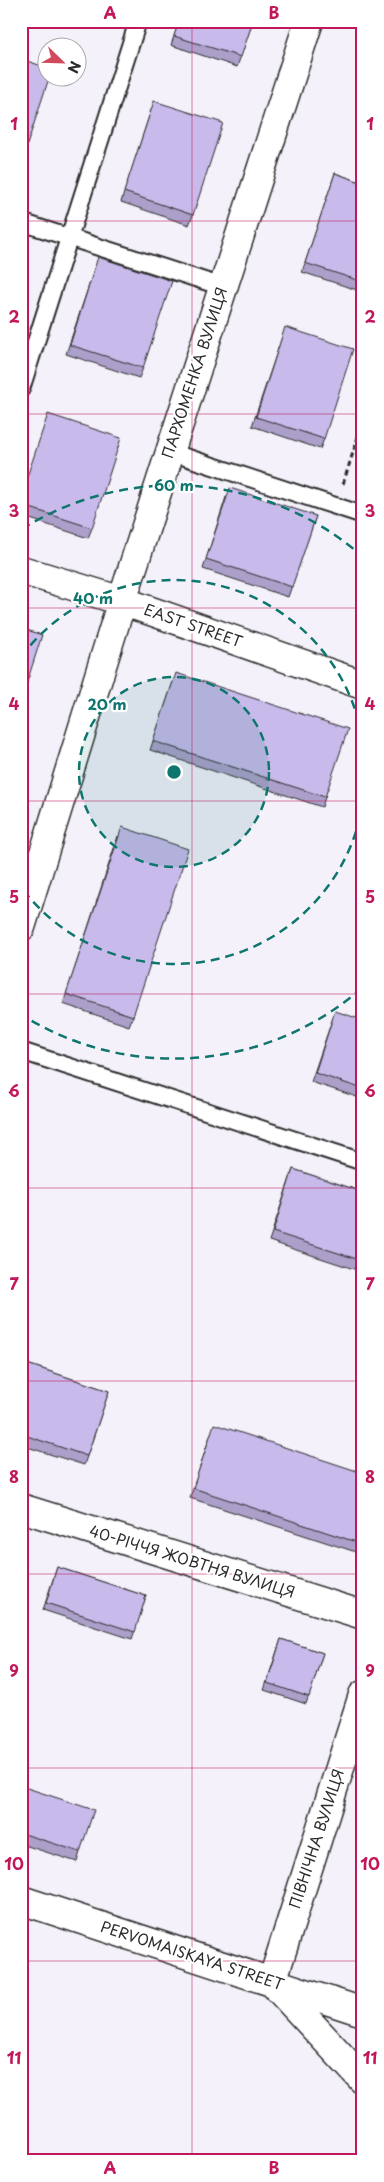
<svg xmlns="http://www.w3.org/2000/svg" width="384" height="2182" font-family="'Playpen Sans',sans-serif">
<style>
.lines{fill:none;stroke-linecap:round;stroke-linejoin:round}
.service-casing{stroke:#2b2b2b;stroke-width:20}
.minor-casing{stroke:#2b2b2b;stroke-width:31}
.path{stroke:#2b2b2b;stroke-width:3;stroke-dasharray:5 4;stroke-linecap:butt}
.service{stroke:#fff;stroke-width:16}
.minor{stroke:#fff;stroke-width:28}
.wall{fill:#aca0ca;stroke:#2b2b2b}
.building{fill:#c8baeb;stroke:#2b2b2b}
.grid{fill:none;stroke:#c2185b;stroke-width:1;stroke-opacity:0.55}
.ring{fill:none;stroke:#0f766e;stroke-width:2.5;stroke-dasharray:9 6}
.labels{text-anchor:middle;stroke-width:4.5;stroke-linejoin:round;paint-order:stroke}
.street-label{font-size:15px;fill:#2b2b2b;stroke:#fff}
.centre{fill:#0f766e;stroke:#fff;stroke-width:2.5}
.ring-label{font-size:15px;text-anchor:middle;font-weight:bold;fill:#0f766e;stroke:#fff;stroke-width:4.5;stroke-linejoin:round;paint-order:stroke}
.neatline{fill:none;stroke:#c2185b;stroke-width:2}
.grid-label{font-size:16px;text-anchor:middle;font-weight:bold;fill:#c2185b}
</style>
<rect width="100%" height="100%" fill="#f4f1fb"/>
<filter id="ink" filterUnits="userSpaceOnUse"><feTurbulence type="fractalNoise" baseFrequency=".02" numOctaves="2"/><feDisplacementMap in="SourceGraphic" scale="10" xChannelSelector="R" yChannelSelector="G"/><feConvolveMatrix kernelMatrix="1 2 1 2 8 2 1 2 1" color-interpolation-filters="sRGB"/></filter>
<g filter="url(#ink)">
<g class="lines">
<g class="service-casing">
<path id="service" d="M21 222 223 287
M21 389 138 21
M170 452 363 515
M21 1051 363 1162"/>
</g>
<g class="minor-casing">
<path id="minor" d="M21 570 122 601 363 685
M21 927 122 601 309 21
M21 1508 363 1615
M363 1695 272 1982 363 2080
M21 1900 363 2012"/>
</g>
<path class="path" d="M343 484 363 421"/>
<use href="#service" class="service"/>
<use href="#minor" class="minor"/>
</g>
<path class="wall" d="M179 21H253L237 67 171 45Z
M151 110 193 215 189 225 121 202Z
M335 173 363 183V292L302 272Z
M95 267 143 368 139 378 66 354Z
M282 337 324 439 320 449 252 426Z
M21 494 92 528 88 538 21 516Z
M226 497 316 516 288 597 203 569Z
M173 682 325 797 322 807 150 750Z
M118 836 133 1016 129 1026 63 1004Z
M332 1020H363V1099L311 1082Z
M293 1169 363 1192V1272L269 1241Z
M21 1362 109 1391 84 1465 21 1445Z
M211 1433 363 1542 359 1553 190 1498Z
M57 1567 146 1596 132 1639 43 1610Z
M281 1639 323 1653 306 1704 264 1690Z
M21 1786 80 1852 77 1862 21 1844Z"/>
<path class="building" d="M179 21H253L241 57 174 36Z
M21 59 48 68V78H49L23 157H21Z
M154 101 223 123 193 215 124 192Z
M335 173 363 183V282L305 263Z
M98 257 172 281 143 368 70 345Z
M285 327 353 349 324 439 256 417Z
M48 414 121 438 92 528 21 505V495Z
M230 488 316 516 292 587 206 559Z
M21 628 42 635 21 701Z
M176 673 348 729 325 797 153 741Z
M122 827 188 849 133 1016 66 994Z
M335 1011 363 1020V1089L315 1073Z
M293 1169 363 1192V1261L273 1232Z
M21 1362 109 1391 87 1456 21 1434Z
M214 1424 363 1473V1542L362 1544 193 1488Z
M57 1567 146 1596 135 1632 46 1603Z
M281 1639 323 1653 309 1697 267 1683Z
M21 1786 94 1810 80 1852 21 1833Z"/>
</g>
<path class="grid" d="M192 21V2161M21 221H363M21 414H363M21 608H363M21 801H363M21 994H363M21 1188H363M21 1381H363M21 1574H363M21 1768H363M21 1961H363"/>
<circle cx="174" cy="772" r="95" fill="#0f766e" fill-opacity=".12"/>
<g class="ring">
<circle cx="174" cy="772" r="95"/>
<path d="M363 802A191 191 0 0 1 21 887M21 657A191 191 0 0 1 363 742"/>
<path d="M362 988A286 286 0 0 1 22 1015M22 529A286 286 0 0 1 362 556"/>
</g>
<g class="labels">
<g class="street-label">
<text transform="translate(195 373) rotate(-72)" y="5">ПАРХОМЕНКА ВУЛИЦЯ</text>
<text transform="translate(193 626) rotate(19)" y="5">EAST STREET</text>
<text transform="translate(192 1562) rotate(17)" y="5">40-РІЧЧЯ ЖОВТНЯ ВУЛИЦЯ</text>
<text transform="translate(317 1839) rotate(-72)" y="5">ПІВНІЧНА ВУЛИЦЯ</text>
<text transform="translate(192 1956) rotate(18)" y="5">PERVOMAISKAYA STREET</text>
</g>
</g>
<circle cx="174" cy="772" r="8" class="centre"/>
<g class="ring-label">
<text x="174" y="491">60 m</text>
<text x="93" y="604">40 m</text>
<text x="107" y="710">20 m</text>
</g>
<rect width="384" height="2182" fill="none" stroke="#fff" stroke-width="55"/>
<g transform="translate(62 62) rotate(113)"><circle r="24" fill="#ffffff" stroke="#aaaaaa"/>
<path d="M0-4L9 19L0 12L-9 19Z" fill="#d1495b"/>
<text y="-8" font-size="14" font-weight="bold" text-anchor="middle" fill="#2b2b2b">N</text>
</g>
<rect x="28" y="28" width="328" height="2126" class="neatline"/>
<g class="grid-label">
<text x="110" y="19">A</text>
<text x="274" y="19">B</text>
<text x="14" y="130">1</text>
<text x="370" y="130">1</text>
<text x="14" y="323">2</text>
<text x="370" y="323">2</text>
<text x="14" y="517">3</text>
<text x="370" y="517">3</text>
<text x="14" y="710">4</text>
<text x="370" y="710">4</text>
<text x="14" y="903">5</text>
<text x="370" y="903">5</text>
<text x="14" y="1097">6</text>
<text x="370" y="1097">6</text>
<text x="14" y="1290">7</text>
<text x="370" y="1290">7</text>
<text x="14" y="1483">8</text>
<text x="370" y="1483">8</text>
<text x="14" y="1677">9</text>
<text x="370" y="1677">9</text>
<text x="14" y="1870">10</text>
<text x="370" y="1870">10</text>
<text x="14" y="2064">11</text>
<text x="370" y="2064">11</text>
<text x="110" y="2174">A</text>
<text x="274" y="2174">B</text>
</g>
</svg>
